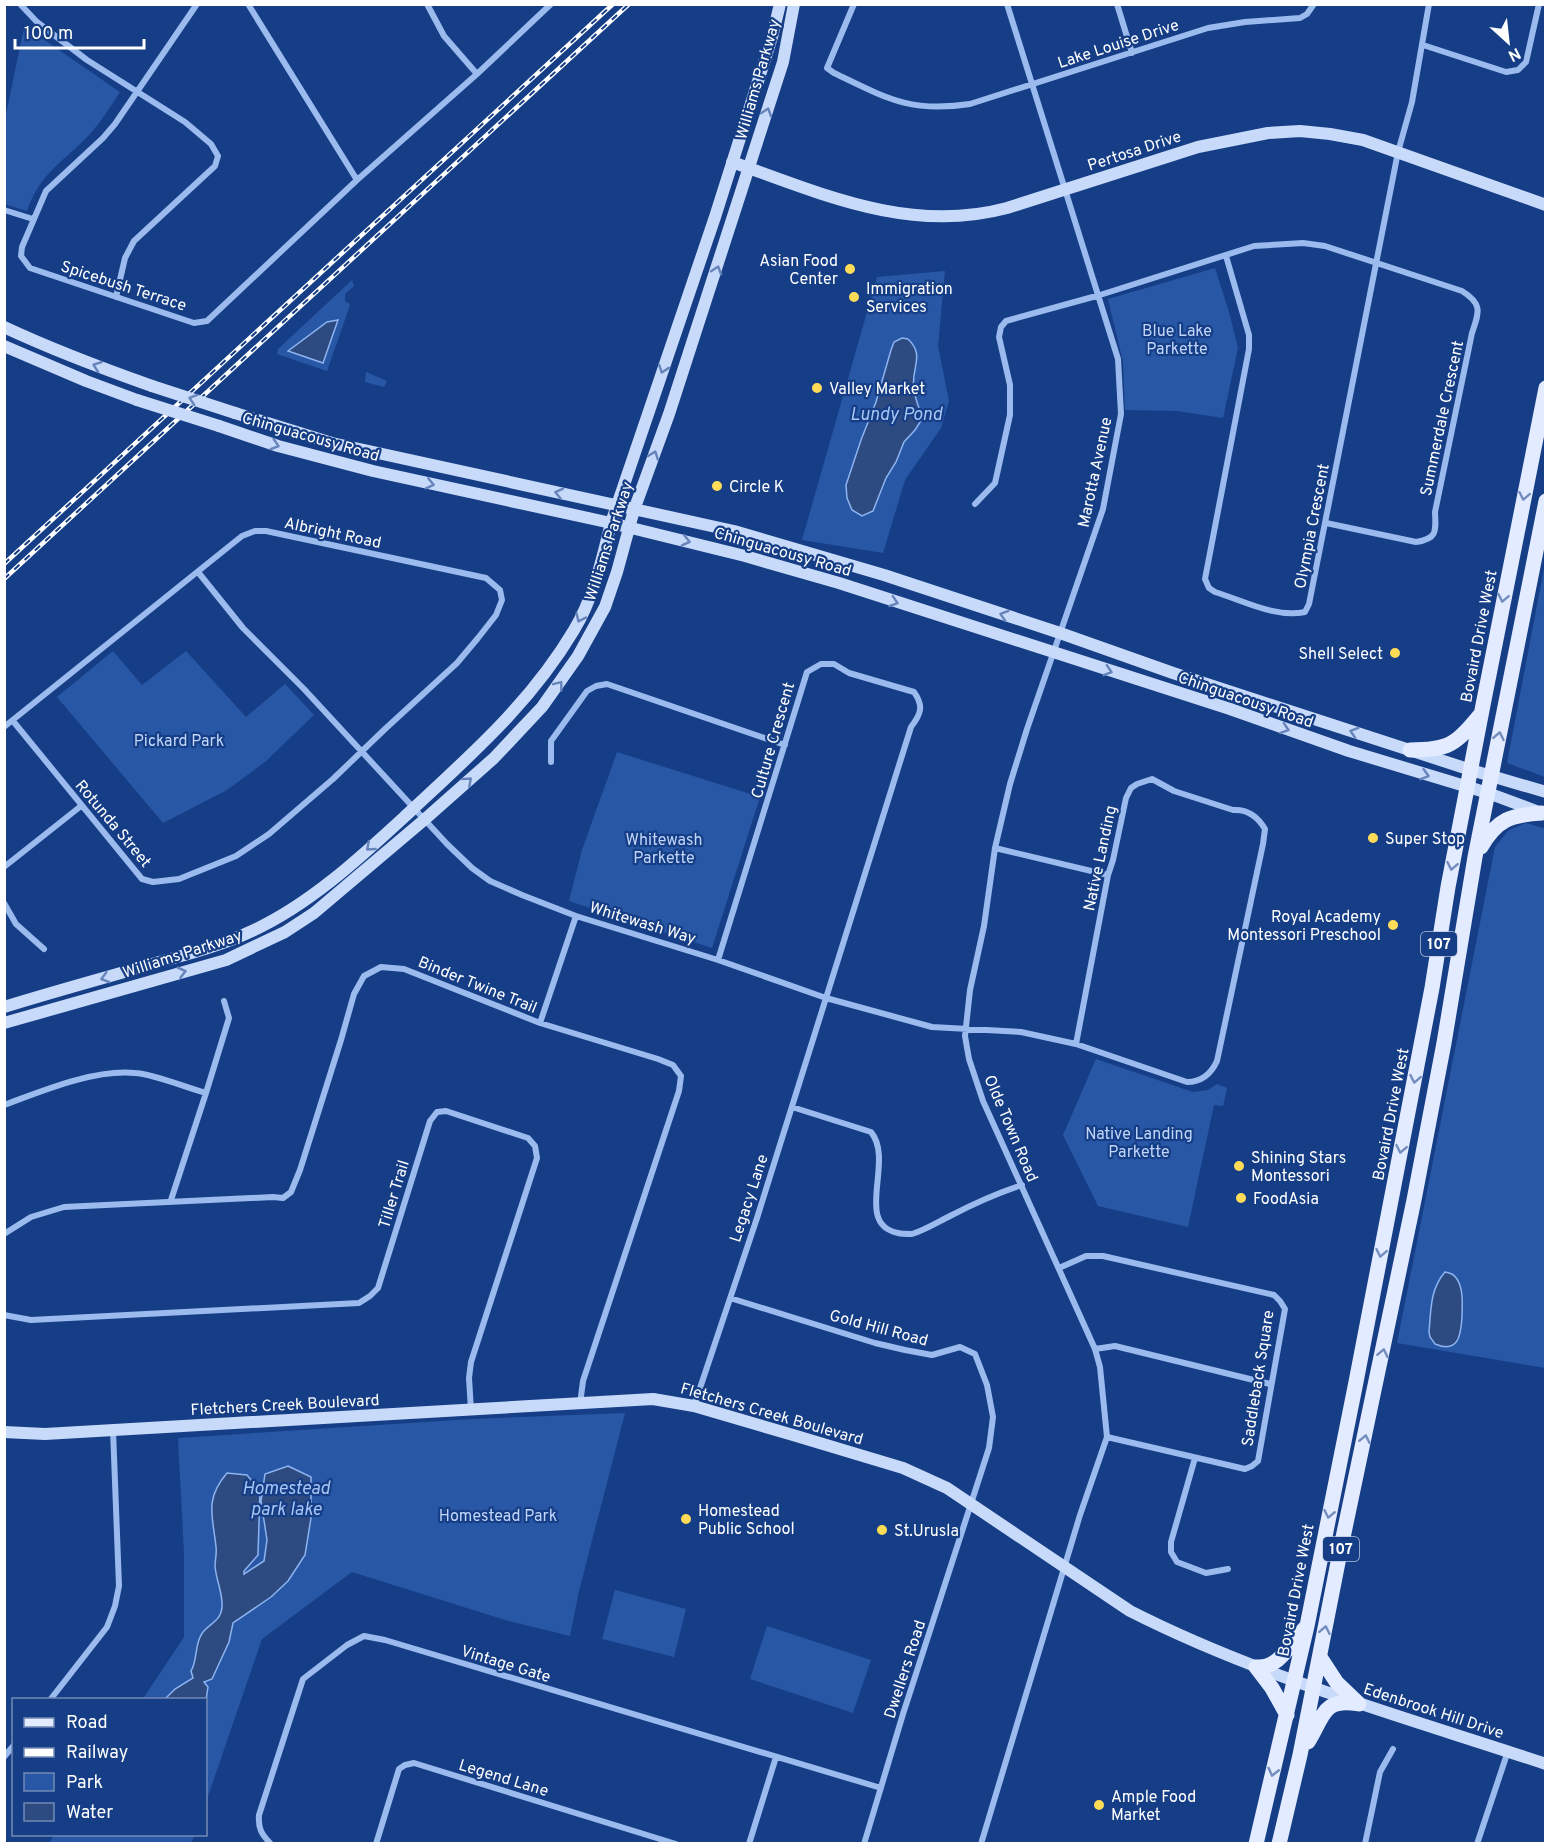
<svg xmlns="http://www.w3.org/2000/svg" width="1550" height="1848" font-family="Overpass,sans-serif">
<style>
.green{fill:#2857a5}
.water{fill:#2d4b80;stroke:#8db4f1;stroke-width:1.5}
.lines{fill:none;stroke-linecap:round;stroke-linejoin:round}
.street{stroke:#9bbaee;stroke-width:6}
.secondary{stroke:#c8dafa;stroke-width:12}
.primary{stroke:#e2ebff;stroke-width:15}
.rail-casing{stroke:#fff;stroke-width:4.5}
.rail{stroke:#163e86;stroke-width:2;stroke-dasharray:7;stroke-linecap:butt}
.secondary-bridge{stroke:#c8dafa;stroke-width:12}
.oneway{stroke:#6684ba}
.oneway2{stroke:#728cbc}
.poi-dot{fill:#ffdc58;stroke:#163e86;stroke-width:2}
.labels{text-anchor:middle;stroke-width:4.5;stroke-linejoin:round;paint-order:stroke}
.shield{fill:#163e86;stroke:#b9c5db;stroke-width:1.5}
.shield-label{font-size:15px;font-weight:bold;fill:#fff}
.street-label{font-size:16px;fill:#fff;stroke:#163e86}
.poi-label{font-size:16px;fill:#fff;stroke:#163e86;text-anchor:start}
.park-label{font-size:16px;fill:#c1d6fa;stroke:#163e86}
.water-label{font-size:18px;font-style:italic;fill:#a7c5f5;stroke:#163e86}
</style>
<rect width="100%" height="100%" fill="#163e86"/>
<path class="green" d="M24 28 32 35 40 37 120 92C110 107 101 122 89 135 63 163 41 171 27 211L4 204 5 119Z
M1215 268 1229 312 1238 348 1223 418 1177 411 1125 410 1123 362 1108 299Z
M945 271 938 346 949 401 941 428 905 480 883 553 802 540 877 277Z
M352 280 354 286 345 294V301L350 304 348 311 327 371 277 354 278 349Z
M366 372 387 381 384 387 365 382Z
M1545 563V777L1507 763Z
M113 651 142 685 186 651 246 717 285 684 314 715 265 762 227 790 163 823 57 697Z
M617 752 760 797 712 948 569 901 582 850Z
M1526 823 1546 829 1545 1368 1397 1343 1495 847 1509 830Z
M1096 1059 1193 1092 1208 1090 1217 1084 1227 1088 1223 1106 1214 1105 1188 1227 1098 1206 1063 1135Z
M625 1413 579 1591 570 1636 505 1620 352 1572 262 1639 206 1802V1700H142L184 1637V1554L178 1438 472 1419Z
M615 1590 686 1609 674 1657 602 1639Z
M767 1626 871 1660 853 1713 750 1679Z
M54 1835V1834L195 1835 191 1843H49Z"/>
<path class="water" d="M338 320 323 363 288 351 327 322Z
M902 338 908 339C926 356 910 369 914 390 915 399 920 409 922 419L915 430 904 442 896 462 886 478 873 511 862 516 852 510 847 498 846 485 861 440 876 402 891 350 894 342Z
M1445 1272C1450 1273 1454 1274 1457 1279 1464 1290 1462 1305 1462 1317 1461 1334 1459 1354 1435 1344L1430 1337 1429 1332C1431 1310 1430 1289 1445 1272Z
M288 1466 311 1477V1518L305 1555 288 1581 271 1597 233 1623 229 1642 212 1679 204 1682 208 1687 206 1700 165 1699 175 1689 193 1678 191 1671C198 1660 194 1643 203 1632 210 1623 221 1621 222 1607 223 1593 216 1580 215 1566 215 1560 217 1554 216 1547 213 1516 204 1500 227 1473L247 1475 260 1491 258 1555 244 1571V1574L264 1561 267 1540 261 1501 265 1474Z"/>
<g class="lines">
<path class="street" d="M20 4 37 22 87 60 185 122 211 144 218 156 215 166 134 241 125 258 116 297
M197 4 115 124 103 138 46 191 22 247 21 256 30 268 194 323 207 321 357 180 477 74 551 4
M248 4 357 180
M427 4 444 36 477 74
M854 4 827 68 834 73C886 98 910 113 970 104L1208 28 1245 22 1300 18 1307 14 1314 4
M1117 4 1132 53
M1423 45 1506 72 1518 70 1526 62 1539 4
M4 210 33 219
M1226 256 1249 335V349L1205 579 1209 588 1215 592C1244 601 1275 618 1305 612L1309 604 1398 152 1412 102 1429 4
M975 504 995 483 1010 415V385L999 337 1001 327 1006 321 1100 295 1254 246 1303 243 1325 246 1462 291C1483 304 1479 312 1472 333L1435 512C1436 532 1437 539 1416 542L1326 523
M198 572 243 628 304 689 447 844 472 868 490 881 522 895 576 916 718 960 826 998 932 1027 1021 1032 1076 1044 1187 1082C1202 1082 1211 1074 1217 1061L1263 844 1265 829C1258 817 1247 809 1233 810L1174 791 1152 779 1137 784 1131 788 1126 798 1113 860 1108 875 1076 1044
M4 727 242 536 255 531H266L486 578 500 590 502 600 496 615 478 638 457 663 385 729 333 779 269 834 236 856 179 879 153 882 142 879 13 721
M551 762V741L587 691 596 686 607 684 785 745
M995 848 1108 875
M4 867 81 806
M4 903 16 924 44 949
M540 1023 576 916
M4 1105C42 1091 94 1069 135 1073 154 1074 187 1088 206 1093
M792 1107 871 1132C895 1161 853 1224 898 1233 902 1234 908 1234 912 1234 925 1230 938 1222 950 1216 973 1204 997 1193 1022 1185
M171 1200 206 1093 229 1018 224 1001
M4 1234 31 1217 64 1207 273 1197 283 1198 291 1192 300 1170 341 1040 354 994 364 976 381 967 404 969 540 1023 658 1059 673 1065 681 1076 679 1091 583 1381 580 1404
M1059 1268 1086 1256H1103L1274 1295 1280 1301 1285 1309 1258 1461 1252 1466 1245 1469 1107 1437
M730 1298 875 1343 905 1350 932 1355 960 1347 975 1354 987 1385 993 1417 989 1448 903 1714 864 1844
M4 1315 31 1320 359 1303 370 1296 378 1288 430 1121 437 1112 446 1111 528 1138 535 1146 537 1158 471 1362 469 1378 471 1410
M1095 1349 1115 1346 1270 1384
M694 1406 757 1218 911 727C921 714 924 706 914 692L849 673 834 664H821L807 672 718 960
M1195 1458 1171 1542V1552L1177 1562 1206 1573 1228 1569
M50 1700 107 1627 115 1606 119 1586 113 1430
M4 1757 14 1745
M271 1844C261 1834 258 1828 259 1815L303 1679 347 1645 364 1636 385 1640 881 1788
M376 1844 399 1769 405 1765 414 1763 676 1844
M749 1844 776 1757
M981 1844 1080 1515 1107 1437 1100 1367 1095 1349 983 1101 969 1059 965 1036 970 990 984 926 995 848 1010 784 1027 729 1103 509 1121 414 1118 359 1007 4
M1365 1844 1380 1772 1393 1749
M1477 1844 1508 1751"/>
<path class="secondary" d="M732 162C822 194 910 234 1007 208L1198 147 1268 133 1300 131 1330 134 1363 140 1546 205
M4 327C53 350 101 368 152 386
M4 346 86 381 137 400
M235 413 332 443 734 531 884 575 1060 633 1173 673 1471 770 1546 792
M219 426 278 446 373 471 611 523 745 556 839 583 1230 709 1349 751 1488 793 1539 812
M4 1007C52 992 100 979 149 965 184 955 218 947 252 931 313 903 365 853 414 808 474 752 532 701 574 630 594 597 602 559 611 523L715 217 772 37 780 4
M4 1023 226 960 285 932 314 913 424 820 494 758 542 707 578 656 605 607 617 572 634 510 669 414 783 62 794 4
M4 1432 45 1434 653 1399 694 1406 793 1435 903 1468 947 1488 1130 1611C1262 1678 1405 1717 1546 1764"/>
<path class="primary" d="M1410 750C1449 750 1455 745 1480 715
M1481 847C1497 819 1511 815 1542 813
M1320 1657 1337 1683 1359 1704
M1256 1667C1280 1669 1291 1642 1305 1628
M1256 1667 1272 1688 1287 1715
M1308 1742C1324 1717 1322 1697 1359 1704
M1256 1844 1307 1626 1356 1382 1432 988 1448 887 1483 705 1546 388
M1279 1844 1300 1755 1341 1547 1414 1200 1444 1043 1475 857 1546 501"/>
<g class="rail-casing">
<path id="rail" d="M4 564 613 4
M4 579 629 4"/>
</g>
<use href="#rail" class="rail"/>
<path class="secondary-bridge" d="M152 386 235 413
M137 400 219 426"/>
</g>
<defs><path id="oneway-chevron" d="M-2-3.5L2.5 0L-2 3.5" fill="none" stroke-width="1.6" stroke-linecap="round" stroke-linejoin="round" transform="scale(1.5)"/></defs>
<g class="oneway">
<use href="#oneway-chevron" transform="translate(767 112) rotate(-72)"/>
<use href="#oneway-chevron" transform="translate(717 270) rotate(-72)"/>
<use href="#oneway-chevron" transform="translate(97 366) rotate(-160)"/>
<use href="#oneway-chevron" transform="translate(663 369) rotate(109)"/>
<use href="#oneway-chevron" transform="translate(193 399) rotate(-162)"/>
<use href="#oneway-chevron" transform="translate(275 445) rotate(17)"/>
<use href="#oneway-chevron" transform="translate(654 455) rotate(-70)"/>
<use href="#oneway-chevron" transform="translate(430 484) rotate(13)"/>
<use href="#oneway-chevron" transform="translate(559 493) rotate(-167)"/>
<use href="#oneway-chevron" transform="translate(686 541) rotate(13)"/>
<use href="#oneway-chevron" transform="translate(894 602) rotate(18)"/>
<use href="#oneway-chevron" transform="translate(1004 615) rotate(-162)"/>
<use href="#oneway-chevron" transform="translate(580 618) rotate(115)"/>
<use href="#oneway-chevron" transform="translate(1108 671) rotate(18)"/>
<use href="#oneway-chevron" transform="translate(559 685) rotate(-52)"/>
<use href="#oneway-chevron" transform="translate(1285 729) rotate(19)"/>
<use href="#oneway-chevron" transform="translate(1354 732) rotate(-162)"/>
<use href="#oneway-chevron" transform="translate(1425 775) rotate(16)"/>
<use href="#oneway-chevron" transform="translate(468 781) rotate(-42)"/>
<use href="#oneway-chevron" transform="translate(370 847) rotate(139)"/>
<use href="#oneway-chevron" transform="translate(182 972) rotate(-15)"/>
<use href="#oneway-chevron" transform="translate(105 978) rotate(164)"/>
</g>
<g class="oneway2">
<use href="#oneway-chevron" transform="translate(1524 496) rotate(101)"/>
<use href="#oneway-chevron" transform="translate(1503 598) rotate(101)"/>
<use href="#oneway-chevron" transform="translate(1499 736) rotate(-79)"/>
<use href="#oneway-chevron" transform="translate(1452 866) rotate(101)"/>
<use href="#oneway-chevron" transform="translate(1415 1079) rotate(101)"/>
<use href="#oneway-chevron" transform="translate(1401 1149) rotate(101)"/>
<use href="#oneway-chevron" transform="translate(1381 1253) rotate(101)"/>
<use href="#oneway-chevron" transform="translate(1383 1353) rotate(-78)"/>
<use href="#oneway-chevron" transform="translate(1365 1439) rotate(-78)"/>
<use href="#oneway-chevron" transform="translate(1329 1514) rotate(102)"/>
<use href="#oneway-chevron" transform="translate(1325 1630) rotate(-79)"/>
<use href="#oneway-chevron" transform="translate(1273 1772) rotate(103)"/>
</g>
<g class="poi-dot">
<circle cx="850" cy="269" r="6"/>
<circle cx="854" cy="297" r="6"/>
<circle cx="817" cy="388" r="6"/>
<circle cx="717" cy="486" r="6"/>
<circle cx="1395" cy="653" r="6"/>
<circle cx="1373" cy="838" r="6"/>
<circle cx="1393" cy="925" r="6"/>
<circle cx="1239" cy="1166" r="6"/>
<circle cx="1241" cy="1198" r="6"/>
<circle cx="686" cy="1519" r="6"/>
<circle cx="882" cy="1530" r="6"/>
<circle cx="1099" cy="1805" r="6"/>
</g>
<g class="labels">
<g class="shield">
<rect x="1421" y="932" width="36" height="24" rx="4.5"/>
<rect x="1323" y="1537" width="36" height="24" rx="4.5"/>
</g>
<g class="shield-label">
<text x="1439" y="949">107</text>
<text x="1341" y="1554">107</text>
</g>
<g class="street-label">
<text transform="translate(1118 43) rotate(-18)" y="6">Lake Louise Drive</text>
<text transform="translate(757 79) rotate(-74)" y="6">Williams Parkway</text>
<text transform="translate(1134 150) rotate(-18)" y="6">Pertosa Drive</text>
<text transform="translate(124 285) rotate(18)" y="6">Spicebush Terrace</text>
<text transform="translate(1441 418) rotate(-78)" y="6">Summerdale Crescent</text>
<text transform="translate(311 436) rotate(16)" y="6">Chinguacousy Road</text>
<text transform="translate(1094 472) rotate(-78)" y="6">Marotta Avenue</text>
<text transform="translate(1311 526) rotate(-79)" y="6">Olympia Crescent</text>
<text transform="translate(333 532) rotate(12)" y="6">Albright Road</text>
<text transform="translate(608 541) rotate(-72)" y="6">Williams Parkway</text>
<text transform="translate(783 551) rotate(16)" y="6">Chinguacousy Road</text>
<text transform="translate(1478 636) rotate(-79)" y="6">Bovaird Drive West</text>
<text transform="translate(1246 699) rotate(19)" y="6">Chinguacousy Road</text>
<text transform="translate(772 740) rotate(-74)" y="6">Culture Crescent</text>
<text transform="translate(114 823) rotate(50)" y="6">Rotunda Street</text>
<text transform="translate(1099 858) rotate(-78)" y="6">Native Landing</text>
<text transform="translate(643 922) rotate(17)" y="6">Whitewash Way</text>
<text transform="translate(182 953) rotate(-18)" y="6">Williams Parkway</text>
<text transform="translate(478 984) rotate(22)" y="6">Binder Twine Trail</text>
<text transform="translate(1390 1114) rotate(-79)" y="6">Bovaird Drive West</text>
<text transform="translate(1012 1128) rotate(67)" y="6">Olde Town Road</text>
<text transform="translate(393 1194) rotate(-73)" y="6">Tiller Trail</text>
<text transform="translate(748 1198) rotate(-72)" y="6">Legacy Lane</text>
<text transform="translate(879 1327) rotate(15)" y="6">Gold Hill Road</text>
<text transform="translate(1257 1378) rotate(-81)" y="6">Saddleback Square</text>
<text transform="translate(285 1404) rotate(-3)" y="6">Fletchers Creek Boulevard</text>
<text transform="translate(772 1413) rotate(16)" y="6">Fletchers Creek Boulevard</text>
<text transform="translate(1295 1590) rotate(-79)" y="6">Bovaird Drive West</text>
<text transform="translate(506 1663) rotate(17)" y="6">Vintage Gate</text>
<text transform="translate(904 1669) rotate(-72)" y="6">Dwellers Road</text>
<text transform="translate(1434 1710) rotate(18)" y="6">Edenbrook Hill Drive</text>
<text transform="translate(504 1777) rotate(17)" y="6">Legend Lane</text>
</g>
<g class="poi-label">
<text x="838" y="266" text-anchor="end">Asian Food<tspan x="838" dy="18">Center</tspan></text>
<text x="866" y="294">Immigration<tspan x="866" dy="18">Services</tspan></text>
<text x="829" y="394">Valley Market</text>
<text x="729" y="492">Circle K</text>
<text x="1383" y="659" text-anchor="end">Shell Select</text>
<text x="1385" y="844">Super Stop</text>
<text x="1381" y="922" text-anchor="end">Royal Academy<tspan x="1381" dy="18">Montessori Preschool</tspan></text>
<text x="1251" y="1163">Shining Stars<tspan x="1251" dy="18">Montessori</tspan></text>
<text x="1253" y="1204">FoodAsia</text>
<text x="698" y="1516">Homestead<tspan x="698" dy="18">Public School</tspan></text>
<text x="894" y="1536">St.Urusla</text>
<text x="1111" y="1802">Ample Food<tspan x="1111" dy="18">Market</tspan></text>
</g>
<g class="park-label">
<text x="1177" y="336">Blue Lake<tspan x="1177" dy="18">Parkette</tspan></text>
<text x="179" y="746">Pickard Park</text>
<text x="664" y="845">Whitewash<tspan x="664" dy="18">Parkette</tspan></text>
<text x="1139" y="1139">Native Landing<tspan x="1139" dy="18">Parkette</tspan></text>
<text x="498" y="1521">Homestead Park</text>
</g>
<g class="water-label">
<text x="896" y="420">Lundy Pond</text>
<text x="286" y="1494">Homestead<tspan x="286" dy="21">park lake</tspan></text>
</g>
</g>
<rect width="1550" height="1848" fill="none" stroke="#ffffff" stroke-width="12"/>
<rect x="12" y="1698" width="195" height="138" fill="#163e86" stroke="#738bb6" stroke-width="1.5"/>
<rect x="24" y="1718" width="30" height="9" fill="#e2ebff" stroke="#738bb6" stroke-width="1.5"/>
<text x="66" y="1728" font-size="18" fill="#ffffff">Road</text>
<rect x="24" y="1748" width="30" height="9" fill="#ffffff" stroke="#738bb6" stroke-width="1.5"/>
<text x="66" y="1758" font-size="18" fill="#ffffff">Railway</text>
<rect x="24" y="1773" width="30" height="18" fill="#2857a5" stroke="#738bb6" stroke-width="1.5"/>
<text x="66" y="1788" font-size="18" fill="#ffffff">Park</text>
<rect x="24" y="1803" width="30" height="18" fill="#2d4b80" stroke="#738bb6" stroke-width="1.5"/>
<text x="66" y="1818" font-size="18" fill="#ffffff">Water</text>
<g transform="translate(1508 42) rotate(153)" stroke="#163e86" stroke-width="4.5" paint-order="stroke">
<path d="M0-4.5L10 22L0 15L-10 22Z" fill="#ffffff"/>
<text y="-9" font-size="16" font-weight="bold" text-anchor="middle" fill="#ffffff">N</text>
</g>
<path d="M15 39v9h129v-9" fill="none" stroke="#ffffff" stroke-width="3"/>
<text x="24" y="39" font-size="18" fill="#ffffff" stroke="#163e86" stroke-width="4.5" paint-order="stroke">100 m</text>
</svg>
